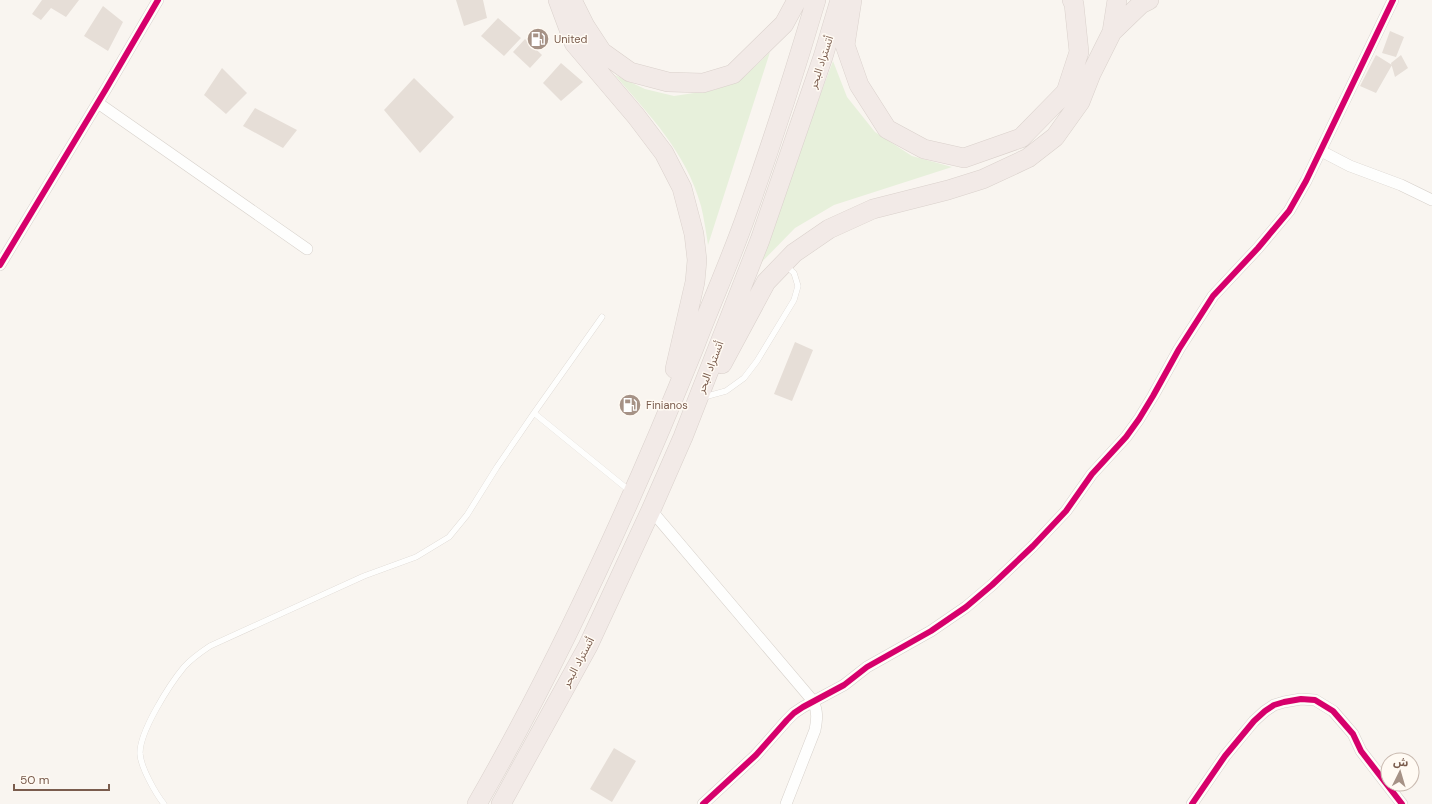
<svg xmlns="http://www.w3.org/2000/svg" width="1432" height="804" font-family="'DM Sans','Noto Sans Arabic',sans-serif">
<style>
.green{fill:#e7f0db}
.building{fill:#e6ded7}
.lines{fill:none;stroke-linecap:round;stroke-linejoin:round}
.lane-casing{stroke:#d7d1cb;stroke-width:6}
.street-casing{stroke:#d7d1cb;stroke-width:12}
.highway-casing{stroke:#dad1cc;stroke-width:20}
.lane{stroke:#fefefd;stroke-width:5.5}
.street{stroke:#fefefd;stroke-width:11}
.highway{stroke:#f2eae7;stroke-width:19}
.cycleway-casing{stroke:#fffaf3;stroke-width:8}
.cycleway{stroke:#d6006c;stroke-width:6}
.labels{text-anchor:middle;stroke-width:3;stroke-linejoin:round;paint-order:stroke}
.poi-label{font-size:11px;fill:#7a5c4d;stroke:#fffaf3;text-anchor:start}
.street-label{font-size:11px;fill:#7a5c4d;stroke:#fffaf3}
</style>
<rect width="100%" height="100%" fill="#f9f5f0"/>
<path class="green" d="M770 52 708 245C706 232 704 218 701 206 686 152 650 116 615 75L645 89 674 96 714 90 744 77Z
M833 61 847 97 875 132 912 156 952 167 834 205 795 228 755 269Z"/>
<path class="building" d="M42 0H79L66 17 51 8 41 20 32 14Z
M456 0H483L487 18 464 26Z
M103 6 123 22 108 51 84 36Z
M498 18 521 38 504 56 481 36Z
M1390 31 1404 37 1396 57 1382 53Z
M525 39 542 55 530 68 513 52Z
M1376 55 1392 65 1376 93 1360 86Z
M1401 55 1408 68 1395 77 1391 63Z
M561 63 583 82 561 101 543 83Z
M222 68 247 93 226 114 204 95Z
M414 78 454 117 420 153 384 110Z
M255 108 297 130 283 148 243 126Z
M795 342 813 350 792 401 774 394Z
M614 748 636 761 612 802 590 789Z"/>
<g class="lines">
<g class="lane-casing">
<path id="lane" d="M704 397 726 391 744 378 757 361 794 300 798 286 794 273 786 266
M534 413 631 492
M164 804C156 794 141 768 140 754 139 732 170 684 184 667 192 658 201 652 210 646L364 576 416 557 449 537 467 515 497 467 534 413 602 317"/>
</g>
<g class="street-casing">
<path id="street" d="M98 103 307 249
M1321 151 1350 166 1401 185 1432 200
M0 265 106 89 158 0
M651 510 813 701C818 712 817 719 815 730L786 804
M703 804 756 755 787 720 794 713 803 707 844 685 867 667 931 631 966 607 992 585 1033 546 1066 511 1092 474 1126 437 1139 419 1153 396 1179 349 1213 296 1258 248 1289 211 1306 181 1393 0
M1192 804 1225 756 1254 721 1265 711 1274 705 1284 702 1301 699 1315 700 1333 711 1353 734 1361 751 1402 804"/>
</g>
<g class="highway-casing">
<path id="highway" d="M558 0 574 43 636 116 664 153 682 188 694 234 697 260 695 282 675 369
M572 0 585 26 602 52 630 72 668 82 703 83 733 74 784 24 797 0
M852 0 845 45 859 85 887 129 924 149 964 158 1021 138 1066 92 1079 52 1074 4 1072 0
M1112 32 1117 0
M722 364 766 282 794 253 829 229 873 209 948 190 983 179 1028 158 1055 137 1080 102 1091 74 1112 32 1141 4 1149 0
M477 804C561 658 631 504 694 348 711 303 731 259 747 213 772 143 795 71 816 0
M501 804 588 646 651 510 683 437 760 240 823 57 840 0"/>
</g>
<use href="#lane" class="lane"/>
<use href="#street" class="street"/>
<use href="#highway" class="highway"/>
<g class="cycleway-casing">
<path id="cycleway" d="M0 265 106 89 158 0
M703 804 756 755 787 720 794 713 803 707 844 685 867 667 931 631 966 607 992 585 1033 546 1066 511 1092 474 1126 437 1139 419 1153 396 1179 349 1213 296 1258 248 1289 211 1306 181 1393 0
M1192 804 1225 756 1254 721 1265 711 1274 705 1284 702 1301 699 1315 700 1333 711 1353 734 1361 751 1402 804"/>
</g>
<use href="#cycleway" class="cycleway"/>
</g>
<defs>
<g id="fuel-disc" transform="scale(1.15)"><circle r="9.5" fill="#a69286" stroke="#fffaf3"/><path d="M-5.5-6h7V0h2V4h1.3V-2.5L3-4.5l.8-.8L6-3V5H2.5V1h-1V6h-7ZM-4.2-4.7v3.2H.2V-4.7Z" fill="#fff"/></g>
</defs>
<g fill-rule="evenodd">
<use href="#fuel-disc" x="538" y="39"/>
<use href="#fuel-disc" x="630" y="405"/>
</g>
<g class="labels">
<g class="poi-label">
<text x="554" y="43">United</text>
<text x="646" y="409">Finianos</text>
</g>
<g class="street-label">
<text transform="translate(821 62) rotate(-72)" y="4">أتستراد البحر</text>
<text transform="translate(710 367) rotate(-69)" y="4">أتستراد البحر</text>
<text transform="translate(578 662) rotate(-62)" y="4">أتستراد البحر</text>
</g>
</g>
<g transform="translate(1400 772) rotate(5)"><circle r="19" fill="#fffaf3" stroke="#cabbb1"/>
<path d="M0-3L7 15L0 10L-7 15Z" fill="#a69286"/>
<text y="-6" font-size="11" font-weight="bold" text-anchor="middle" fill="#7a5c4d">ش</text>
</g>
<path d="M14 784v6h95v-6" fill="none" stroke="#7a5c4d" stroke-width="2"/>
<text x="20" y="784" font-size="12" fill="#7a5c4d" stroke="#fffaf3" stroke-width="3" paint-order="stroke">50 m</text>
</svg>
